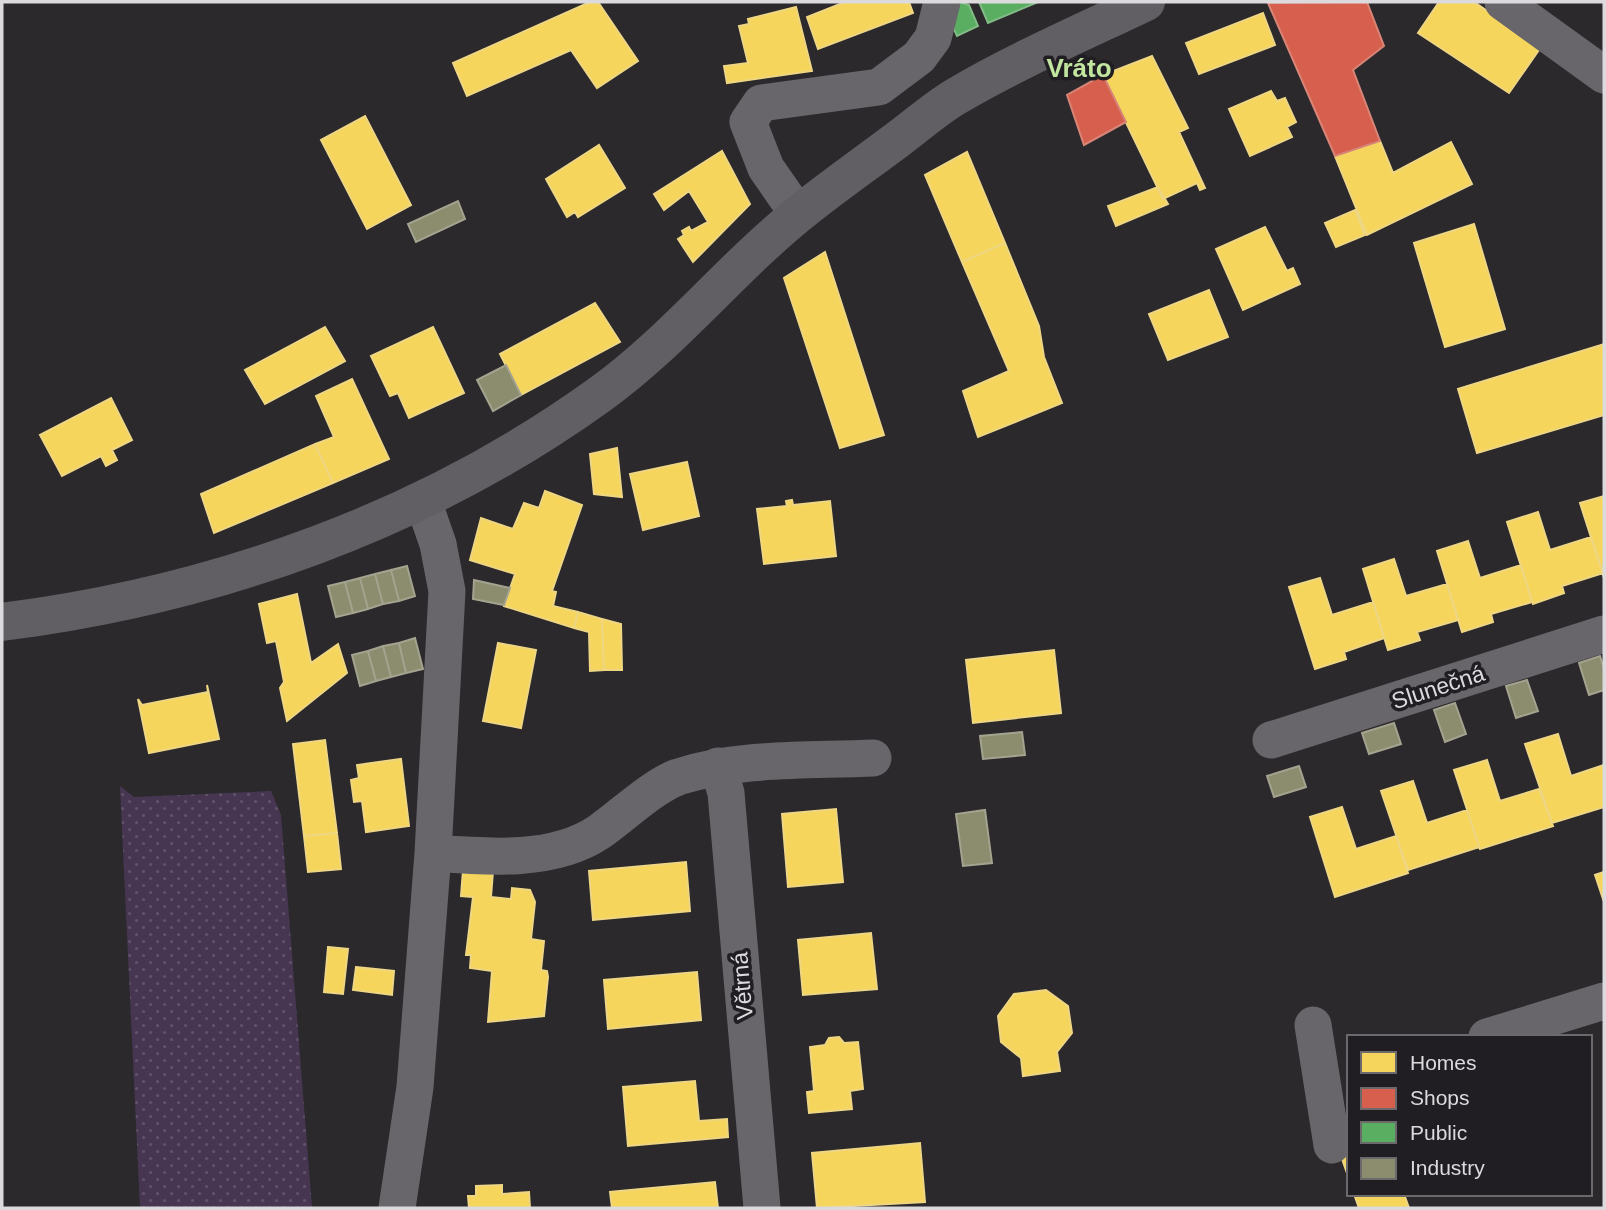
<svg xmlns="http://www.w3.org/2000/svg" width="1606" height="1210" font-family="Arial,sans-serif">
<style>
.green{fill:url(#green-dots)}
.homes{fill:#f6d55c;stroke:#eed683;stroke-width:2}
.shops{fill:#d6604d;stroke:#d88578;stroke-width:2}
.public{fill:#5aae61;stroke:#81bb86;stroke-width:2}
.industry{fill:#8c8c6e;stroke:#a4a38f;stroke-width:2}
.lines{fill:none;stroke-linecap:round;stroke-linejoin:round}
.street{stroke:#69666b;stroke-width:37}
.secondary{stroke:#625f64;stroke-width:38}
.labels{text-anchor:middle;stroke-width:7;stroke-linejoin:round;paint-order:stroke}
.street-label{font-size:23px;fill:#dcdadd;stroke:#211e23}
.quarter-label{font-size:26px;font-weight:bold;fill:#c2e59f;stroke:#211e23}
</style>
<defs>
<pattern id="green-dots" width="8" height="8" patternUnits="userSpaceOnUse" patternTransform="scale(1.75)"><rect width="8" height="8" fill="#463652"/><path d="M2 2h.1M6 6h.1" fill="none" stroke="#60526a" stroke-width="1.8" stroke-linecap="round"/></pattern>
</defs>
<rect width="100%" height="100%" fill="#2b292c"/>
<path class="green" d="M120 786 134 797 271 791 281 815 312 1208H140Z"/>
<path class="homes" d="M590 2H598L638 61 597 88 571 50 467 96 453 63Z
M845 2H909L913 13 818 49 807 17Z
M1439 2H1474L1541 47 1509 93 1418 33Z
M796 7 812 71 727 83 724 66 748 63 739 26 749 24 748 19Z
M1263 13 1275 45 1199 74 1186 43Z
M1152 56 1188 128 1179 132 1205 188 1200 190 1197 183 1163 199 1103 75Z
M1271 91 1277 101 1285 98 1296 122 1287 127 1292 137 1250 156 1229 109Z
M365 116 411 205 367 229 321 140Z
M1380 141 1393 173 1451 142 1472 184 1367 235 1335 156Z
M599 145 625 188 578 217 575 212 567 217 546 179Z
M722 151 750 204 693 262 678 239 684 235 682 231 689 227 691 231 708 222 689 191 664 210 654 194Z
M967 152 1005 243 962 262 925 175Z
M1158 187 1168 204 1116 226 1108 206Z
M1355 210 1365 235 1336 247 1325 223Z
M1474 224 1505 329 1445 347 1414 243Z
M1265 227 1287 271 1293 268 1300 284 1243 310 1216 249Z
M1005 243 1039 326 1044 357 1062 403 978 437 963 391 1009 371 962 262Z
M825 252 884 435 840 448 784 278Z
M1209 290 1228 337 1168 360 1149 314Z
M595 303 620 342 521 395 500 354Z
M325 327 345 361 265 404 245 370Z
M433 327 464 393 409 418 398 393 390 396 371 356Z
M1604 344V415L1477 453 1458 389Z
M352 379 389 459 333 483 315 444 334 437 316 396Z
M111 398 132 440 112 450 117 460 106 466 101 456 62 476 40 435Z
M315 444 333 483 214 533 201 494Z
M617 448 622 497 594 494 590 454Z
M687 462 699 516 643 530 630 474Z
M545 491 582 505 552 591 556 592 553 606 578 612 574 628 504 606 515 574 470 560 481 518 513 529 524 503 539 508Z
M1604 496V578L1580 503Z
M792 500 793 505 830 501 836 556 764 564 757 509 787 506 786 501Z
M1538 512 1550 550 1591 537 1603 573 1562 586 1564 593 1533 604 1507 522Z
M1468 541 1480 578 1521 565 1532 602 1491 614 1493 622 1462 632 1437 551Z
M1394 559 1406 596 1447 584 1458 620 1417 632 1420 640 1388 650 1363 569Z
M1320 578 1332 615 1373 602 1384 638 1344 652 1346 659 1315 669 1289 587Z
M297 594 311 663 338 644 347 673 287 721 280 688 284 682 276 641 267 643 259 604Z
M578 612 602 619 604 670 590 671 589 632 574 628Z
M602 619 621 624 622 670H604Z
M498 643 536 650 521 728 483 721Z
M1054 650 1061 713 973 723 966 660Z
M207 685 219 739 149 753 138 699 142 705 208 692Z
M1558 734 1571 776 1604 765V807L1552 823 1525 744Z
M325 740 337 833 304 836 293 744Z
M401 759 409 826 366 832 362 801 354 802 351 780 359 778 357 765Z
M1487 760 1500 801 1539 789 1553 826 1480 849 1454 770Z
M1413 781 1427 823 1467 810 1479 847 1408 870 1381 791Z
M1342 807 1356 849 1396 836 1408 873 1335 897 1310 817Z
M836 809 843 882 788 887 782 814Z
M337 833 341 869 308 872 304 836Z
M686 862 690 911 593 920 589 871Z
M463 870 493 871 491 897 511 899 512 888 530 890 535 902 531 939 544 941 541 970 547 971 548 977 544 1016 488 1022 492 971 470 968 471 955H466L473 897 461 896Z
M1604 872V902L1595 875Z
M871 933 877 989 803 995 798 940Z
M328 947 348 949 343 994 324 992Z
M356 967 394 971 392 995 353 990Z
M697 972 701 1020 608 1029 604 980Z
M1046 990 1068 1006 1072 1033 1057 1052 1060 1071 1023 1076 1021 1058 1001 1042 998 1016 1014 994Z
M839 1037 844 1043 858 1042 863 1089 850 1091 852 1109 809 1113 807 1092 814 1091 810 1047 825 1045 829 1038Z
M695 1081 699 1121 727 1119 728 1137 628 1146 623 1087Z
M920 1143 925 1202 817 1208 812 1153Z
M1349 1154V1179L1341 1156Z
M715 1182 718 1208H612L610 1192Z
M502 1185V1194L529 1192 530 1208H469L468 1196H476V1186Z
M1354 1194H1404L1409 1208H1359Z"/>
<path class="shops" d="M1367 2 1384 46 1353 70 1380 141 1335 156 1268 3Z
M1103 75 1126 122 1084 145 1067 95Z"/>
<path class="public" d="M960 2 969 5 978 26 957 36 947 14 951 6Z
M979 2H1038L988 23Z"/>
<path class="industry" d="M458 201 465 219 416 242 408 224Z
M506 365 521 395 493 411 477 380Z
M407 566 415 596 399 601 391 570Z
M391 570 399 601 383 604 375 574Z
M375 574 383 604 368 609 360 578Z
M360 578 368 609 353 613 345 582Z
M474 580 510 588 504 605 473 599Z
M345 582 353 613 336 617 328 586Z
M415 638 423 669 406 673 399 643Z
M399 643 406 673 391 677 383 646Z
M383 646 391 677 376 681 368 651Z
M368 651 376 681 360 686 352 655Z
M1600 656 1604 669V690L1589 695 1579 663Z
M1527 680 1538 711 1516 718 1506 686Z
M1455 703 1466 734 1445 742 1434 710Z
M1394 723 1401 744 1369 754 1362 733Z
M1022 732 1025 755 983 759 980 736Z
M1299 766 1306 787 1274 797 1267 776Z
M985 810 992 863 963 866 956 814Z"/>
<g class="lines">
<path class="street" d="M1503 2 1604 75
M798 214 766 168 748 122 761 103 879 87 919 57 933 38 942 2
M1271 740 1604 634
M718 766 726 793 762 1208
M433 853C486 857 553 863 599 832 622 816 653 786 678 777 740 757 809 761 873 758
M1313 1025 1332 1145
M1487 1037 1604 1001
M397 1208 415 1087 433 853 447 591 438 544 423 501"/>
<path class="secondary" d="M2 622C215 595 424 521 599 395 673 342 730 269 801 212 832 187 865 164 897 140 916 126 935 109 955 97 1016 61 1083 32 1146 2"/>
</g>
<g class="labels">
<g class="street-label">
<text transform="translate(1438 687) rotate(-18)" y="8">Slunečná</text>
<text transform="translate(742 986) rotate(-95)" y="8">Větrná</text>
</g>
<g class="quarter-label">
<text x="1079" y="77">Vráto</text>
</g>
</g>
<rect width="1606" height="1210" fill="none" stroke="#dcdadd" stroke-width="7"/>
<rect x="1347" y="1035" width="245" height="161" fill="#211e23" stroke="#6c696d" stroke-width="2"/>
<rect x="1361" y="1052" width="35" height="21" fill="#f6d55c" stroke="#6c696d" stroke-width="2"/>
<text x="1410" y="1070" font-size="21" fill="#dcdadd">Homes</text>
<rect x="1361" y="1088" width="35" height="21" fill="#d6604d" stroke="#6c696d" stroke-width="2"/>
<text x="1410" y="1105" font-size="21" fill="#dcdadd">Shops</text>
<rect x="1361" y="1122" width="35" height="21" fill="#5aae61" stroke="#6c696d" stroke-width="2"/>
<text x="1410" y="1140" font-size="21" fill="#dcdadd">Public</text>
<rect x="1361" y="1158" width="35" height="21" fill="#8c8c6e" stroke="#6c696d" stroke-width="2"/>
<text x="1410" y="1175" font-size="21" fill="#dcdadd">Industry</text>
</svg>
